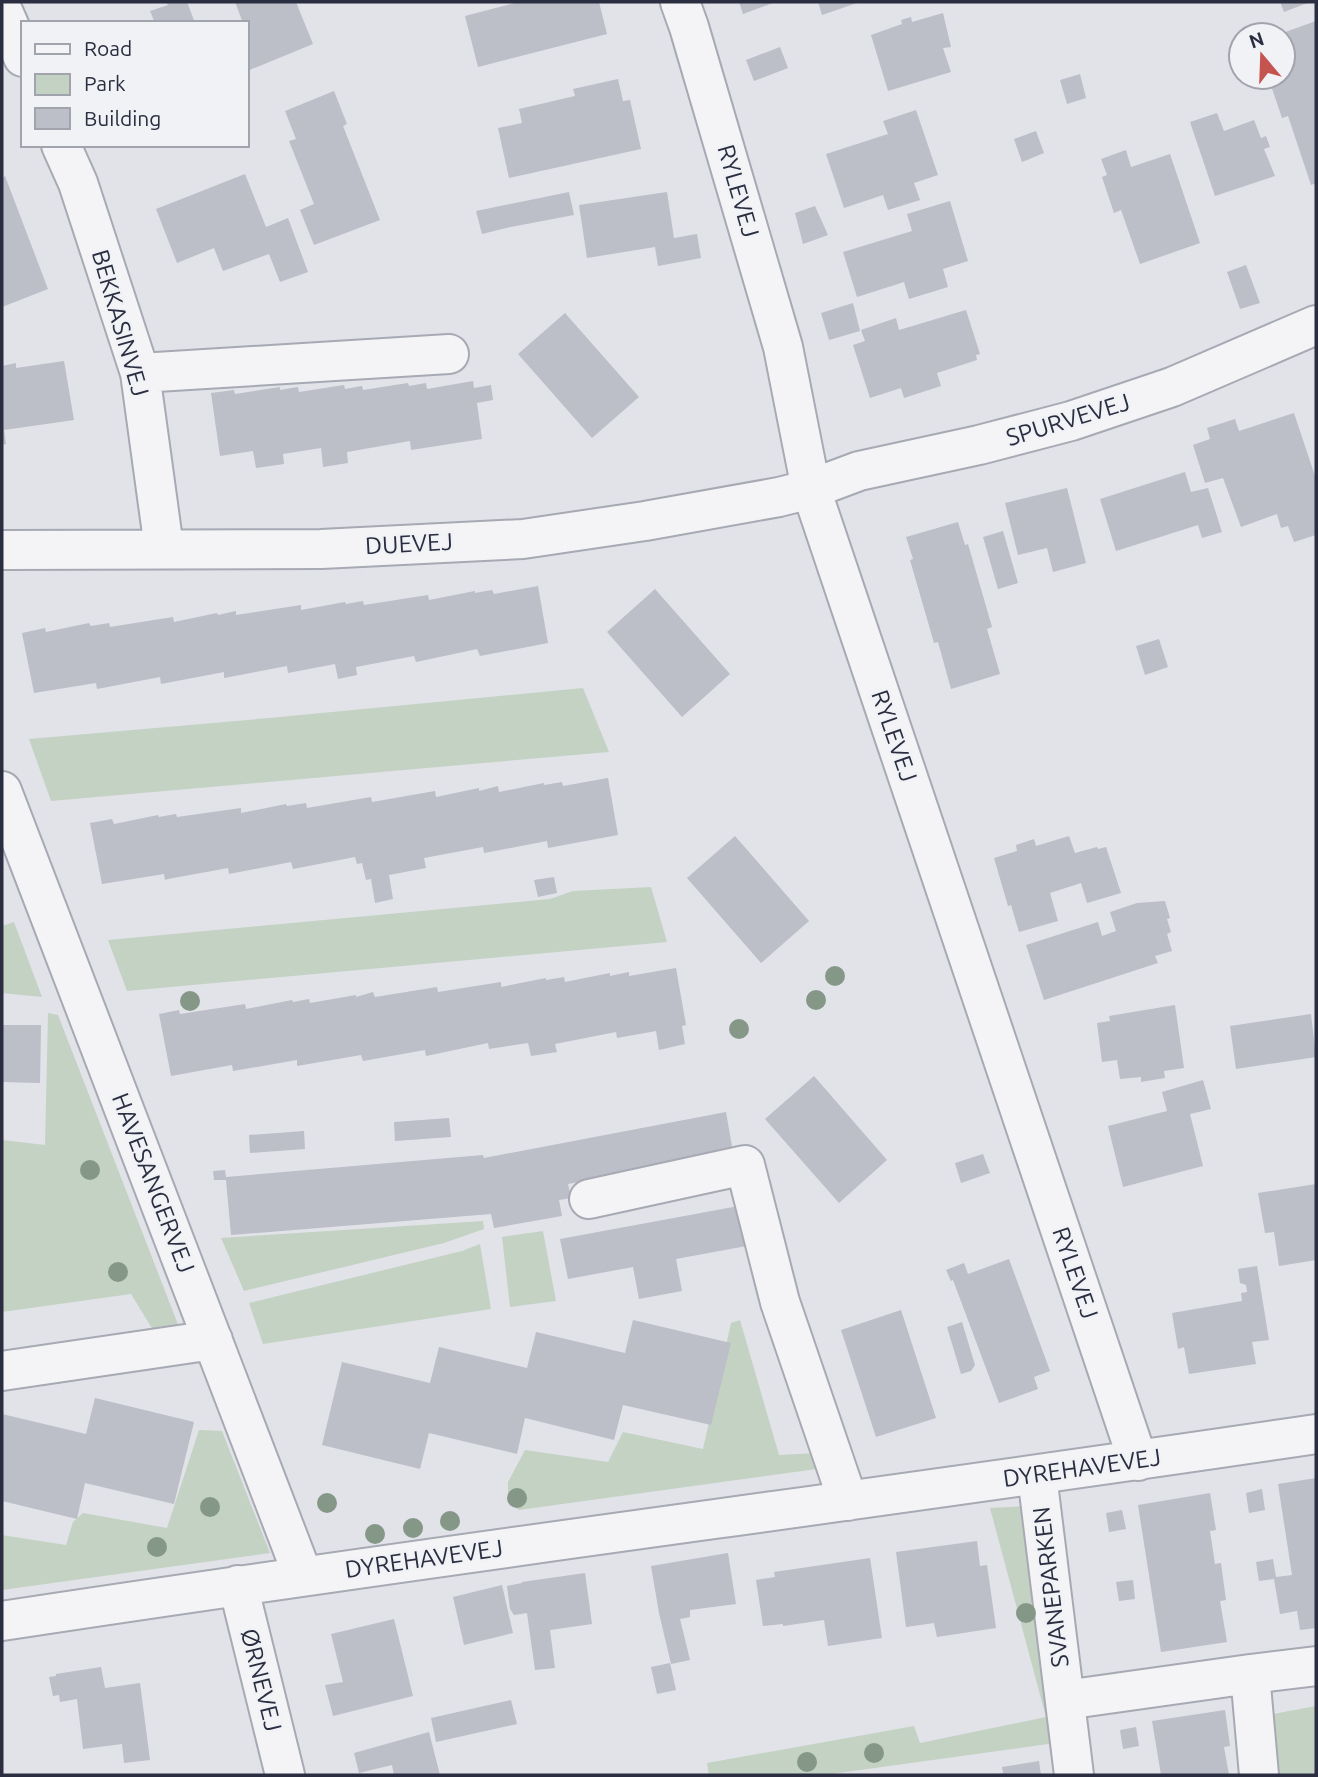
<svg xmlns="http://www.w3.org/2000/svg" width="1318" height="1777" font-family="Ubuntu,sans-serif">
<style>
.green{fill:#c4d2c3}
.building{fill:#bcbec8}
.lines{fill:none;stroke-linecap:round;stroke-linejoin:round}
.minor-casing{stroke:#a7a9b3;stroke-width:42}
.minor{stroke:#f4f4f7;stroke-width:38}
.tree{fill:#859888}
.labels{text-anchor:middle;stroke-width:5;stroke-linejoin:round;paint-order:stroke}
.street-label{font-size:24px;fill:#2b2e40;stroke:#f1f2f6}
</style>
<rect width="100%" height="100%" fill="#e1e3e9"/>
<path class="green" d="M583 688 609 752 51 801 29 739 269 718Z
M651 887 667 942 127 991 108 940 550 899 573 891Z
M14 922 42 997 2 993V926Z
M48 1013 58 1015 179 1327 153 1330 131 1294 2 1312V1140L45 1145Z
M483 1221 484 1229 444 1243 244 1291 221 1238Z
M543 1231 556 1301 510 1307 502 1237Z
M480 1244 491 1309 263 1344 249 1303 462 1251Z
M740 1320 779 1455 818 1453 824 1468 519 1510 508 1502V1482L525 1450 608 1462 623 1432 703 1449 731 1323Z
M199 1430 222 1431 270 1553 2 1590V1535L66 1545 73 1522 83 1513 167 1528Z
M1026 1506 1063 1742 824 1775H709L707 1763 914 1726 920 1743 1046 1717 990 1508Z
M1316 1706V1775H1280L1273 1714Z"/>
<path class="building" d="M166 2H187L195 23H155L150 11 168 5Z
M235 2H296L313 44 247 71V23H243Z
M519 2H599L607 34 478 67 465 16Z
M739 2H776L743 14Z
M818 2H860L822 15Z
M1280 2H1310L1284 12Z
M943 13 951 47 943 48 951 72 888 91 871 35 902 24 901 20 911 17 912 22Z
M1316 21V183L1311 185 1288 116 1282 118 1268 77H1283V35H1277Z
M780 47 788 68 754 81 746 60Z
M1080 74 1086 98 1067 104 1060 80Z
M618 79 623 101 630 100 641 149 509 178 498 128 522 123 519 109 575 96 573 89Z
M334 91 347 124 343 126 380 220 314 245 300 210 314 204 289 141 296 139 285 111Z
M916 110 938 175 914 183 920 200 888 210 883 195 844 208 826 154 888 134 883 121Z
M1217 113 1224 131 1254 120 1261 138 1266 136 1270 147 1264 149 1275 176 1215 196 1190 122Z
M1036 131 1044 153 1022 162 1014 139Z
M1126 150 1131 167 1170 154 1200 243 1140 264 1121 210 1114 213 1102 177 1107 175 1101 159Z
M245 174 266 227 288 218 308 272 280 282 269 254 223 271 214 248 177 263 156 209Z
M5 176 48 289 2 307V178Z
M569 192 574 215 506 228 482 234 476 211Z
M667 192 674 238 697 234 701 258 658 266 655 247 587 258 579 205Z
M950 201 968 261 943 269 948 287 909 299 904 282 857 297 843 252 912 231 907 214Z
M815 206 828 235 803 244 795 213Z
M1246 265 1260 303 1240 309 1227 272Z
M853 303 860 331 829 340 821 313Z
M966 310 980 354 976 355 977 360 937 373 941 386 904 398 901 388 870 398 853 345 865 341 861 330 896 318 899 330Z
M565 313 639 397 592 438 518 354Z
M64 361 74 420 4 430 6 444 2 445V366L16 363V368Z
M473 381 474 388 491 385 493 400 477 403 482 439 411 450 410 441 347 452 348 463 323 467 321 448 283 454 284 464 256 468 253 451 220 456 211 393 234 390 235 394 280 387V390L298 387 299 392 344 385 345 389 362 386 363 390 408 383 409 386 426 383 427 389Z
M1294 413 1316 479V535L1294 542 1288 526 1281 528 1277 514 1241 527 1223 478 1205 483 1193 445 1210 439 1207 428 1235 419 1239 431Z
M1185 472 1191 492 1208 488 1222 532 1202 538 1198 525 1116 551 1100 499Z
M1067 488 1086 563 1053 572 1047 548 1018 555 1005 503Z
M958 522 965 545 968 544 992 627 987 629 1000 674 951 689 938 642 934 643 910 560 913 559 906 537Z
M1003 531 1018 583 998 589 983 537Z
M538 586 548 643 480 656 477 649 416 662 414 656 356 667 357 675 338 679 335 664 288 673 287 666 224 678V672L161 684 160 677 97 689 96 683 34 693 22 633 45 628 46 632 89 623 91 626 109 623 110 627 173 617 174 622 217 613 218 615 236 611V615L301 605V610L345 602 346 604 363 601 364 605 428 595 429 600 475 591V593L492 590 494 594Z
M655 589 730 674 682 717 607 632Z
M1159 639 1168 667 1145 675 1136 646Z
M608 778 618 835 548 848 547 841 484 853 483 847 424 858 426 868 389 875 393 899 375 903 371 879 366 880 362 863 357 864 355 857 293 869 291 862 229 874 228 868 168 879 165 880 164 874 102 884 90 823 112 819 114 824 158 815 159 817 176 814 177 817 241 808V813L286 804 287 806 306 803 307 808 371 797 372 802 435 791 436 797 479 788V791L498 786 499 792 544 783V785L562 782 563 786Z
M735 836 809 921 761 963 687 878Z
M1069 836 1075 853 1097 847 1098 849 1106 847 1121 893 1087 903 1081 883 1050 893 1058 921 1019 932 1011 905 1008 906 994 858 1017 851 1016 845 1034 839 1036 846Z
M554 877 557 893 538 897 534 880Z
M1165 901 1170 918 1167 919 1171 932 1167 934 1172 951 1155 956 1158 963 1044 1000 1026 945 1098 922 1102 936 1116 931 1110 912 1137 903Z
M676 968 686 1025 682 1026 685 1044 659 1050 656 1031 617 1038 616 1032 555 1044 557 1052 531 1056 528 1043 489 1049 488 1043 426 1056 425 1050 363 1061 361 1055 297 1066V1060L233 1071 232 1065 171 1076 159 1014 179 1010 180 1014 245 1004 246 1009 292 1000 293 1002 309 999 310 1003 356 995V997L373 992 375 997 437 987 438 992 501 982V987L546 978V980L564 977 565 982 610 973V976L629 972V976Z
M1175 1005 1184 1068 1164 1071 1165 1078 1141 1082V1077L1120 1079 1117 1060 1102 1062 1097 1023 1110 1021 1109 1016Z
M1311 1014 1316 1057 1236 1069 1230 1026Z
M2 1025H41L40 1083 2 1082Z
M814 1076 887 1160 839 1203 765 1119Z
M1203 1080 1211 1109 1190 1114 1203 1166 1123 1187 1108 1126 1167 1111 1162 1092Z
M726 1112 733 1152 568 1184 571 1198 559 1200 562 1216 494 1228 491 1214 231 1235 226 1180H214L213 1171 225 1170 226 1177 483 1155 484 1158Z
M449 1118 451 1137 395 1141 394 1122Z
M304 1131 305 1149 250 1153 249 1135Z
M983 1154 990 1173 961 1183 955 1163Z
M1316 1184V1260L1279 1266 1274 1232 1265 1233 1258 1193Z
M744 1205 752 1245 676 1259 682 1291 639 1299 633 1267 568 1279 560 1239Z
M1009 1259 1050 1371 1034 1377 1038 1389 999 1403 953 1280 951 1281 946 1270 964 1263 968 1274Z
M1257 1266 1269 1340 1252 1342 1256 1364 1189 1374 1184 1347 1178 1349 1172 1313 1242 1301 1241 1293 1247 1292 1246 1285 1240 1283 1238 1269Z
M901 1310 936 1418 876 1437 841 1330Z
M633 1320 731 1343 711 1425 623 1405 614 1440 525 1418 517 1454 429 1433 420 1469 322 1445 342 1362 430 1383 439 1347 527 1368 536 1332 625 1353Z
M962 1322 975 1365 971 1371 961 1374 947 1327Z
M95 1398 194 1422 174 1504 85 1483 77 1519 2 1501V1414L86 1434Z
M1316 1478V1628L1300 1630 1297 1611 1280 1614 1274 1579 1259 1581 1256 1562 1273 1559 1276 1577 1292 1575 1278 1484Z
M1262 1489 1265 1510 1249 1513 1246 1493Z
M1210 1493 1216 1530 1210 1531 1215 1564 1221 1563 1226 1600 1220 1601 1227 1642 1161 1652 1138 1505Z
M1122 1510 1126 1529 1109 1532 1106 1513Z
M977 1541 980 1566 987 1565 996 1628 937 1637 934 1623 906 1627 896 1552Z
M728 1553 736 1604 690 1610V1617L680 1619 690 1660 671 1664 659 1613 651 1566Z
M870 1558 882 1638 828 1646 824 1620 783 1626V1624L763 1626 756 1580 775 1577 774 1572Z
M585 1573 592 1624 550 1630 555 1668 535 1670 527 1613 514 1615 510 1609 507 1586 522 1583V1582Z
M1133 1580 1135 1599 1119 1601 1116 1582Z
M502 1585 513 1633 464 1645 453 1597Z
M394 1619 413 1696 333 1716 325 1685 343 1682 331 1634Z
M670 1663 676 1690 657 1694 651 1667Z
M101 1667 105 1688 140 1683 150 1760 124 1763 122 1744 83 1749 77 1699 60 1702 59 1695 53 1696 49 1677 56 1676V1674Z
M511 1700 517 1724 436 1742 431 1718Z
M1225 1710 1230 1746 1224 1747 1229 1775H1161L1152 1721Z
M1136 1727 1139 1746 1123 1749 1120 1730Z
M429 1732 440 1775H394L392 1765 359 1773 354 1753Z
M1039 1761 1041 1775H998V1774L1003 1773 1002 1767Z"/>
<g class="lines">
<g class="minor-casing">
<path id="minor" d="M680 2 689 27 783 347 811 489 1138 1461
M2 9 23 57
M61 145 78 183 140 373 164 548
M140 373 449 354
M2 550 321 549 523 539 645 521 779 497 811 489 859 471 979 445 1071 421 1172 387 1316 325
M2 791 303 1576
M589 1199 745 1165 780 1302 848 1501
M2 1371 213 1340
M1037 1475 1074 1775
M238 1585 285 1775
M2 1621C439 1554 879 1499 1316 1434
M1250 1674 1316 1666
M1065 1700 1250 1674 1259 1775"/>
</g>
<use href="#minor" class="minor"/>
</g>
<g class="tree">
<circle cx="835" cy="976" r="10"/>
<circle cx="816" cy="1000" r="10"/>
<circle cx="190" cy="1001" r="10"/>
<circle cx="739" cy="1029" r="10"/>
<circle cx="90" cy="1170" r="10"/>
<circle cx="118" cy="1272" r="10"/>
<circle cx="517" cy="1498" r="10"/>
<circle cx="327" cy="1503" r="10"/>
<circle cx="210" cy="1507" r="10"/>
<circle cx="450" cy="1521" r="10"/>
<circle cx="413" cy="1528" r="10"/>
<circle cx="375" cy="1534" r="10"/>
<circle cx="157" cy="1547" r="10"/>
<circle cx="1026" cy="1613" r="10"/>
<circle cx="874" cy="1753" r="10"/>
<circle cx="807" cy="1762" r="10"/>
</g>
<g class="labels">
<g class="street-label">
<text transform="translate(738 191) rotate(74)" y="8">RYLEVEJ</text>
<text transform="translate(120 323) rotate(74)" y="8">BEKKASINVEJ</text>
<text transform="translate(1068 420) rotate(-17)" y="8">SPURVEVEJ</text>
<text transform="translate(409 544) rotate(-3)" y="8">DUEVEJ</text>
<text transform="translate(894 736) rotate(71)" y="8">RYLEVEJ</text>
<text transform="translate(153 1183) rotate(69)" y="8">HAVESANGERVEJ</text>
<text transform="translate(1075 1273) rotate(71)" y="8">RYLEVEJ</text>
<text transform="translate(1082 1468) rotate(-8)" y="8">DYREHAVEVEJ</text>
<text transform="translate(424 1559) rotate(-8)" y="8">DYREHAVEVEJ</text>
<text transform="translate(1051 1587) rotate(-97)" y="8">SVANEPARKEN</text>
<text transform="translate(261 1680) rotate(76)" y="8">ØRNEVEJ</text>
</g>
</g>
<rect width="1318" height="1777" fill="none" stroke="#2b2e40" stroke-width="7"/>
<rect x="21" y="21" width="228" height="126" fill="#f1f2f6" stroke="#a2a4ad" stroke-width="2"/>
<rect x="35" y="44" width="35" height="10" fill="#f4f4f7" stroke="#a2a4ad" stroke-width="2"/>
<text x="84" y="56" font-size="21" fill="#2b2e40">Road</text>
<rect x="35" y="74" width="35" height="21" fill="#c4d2c3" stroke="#a2a4ad" stroke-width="2"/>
<text x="84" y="91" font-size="21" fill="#2b2e40">Park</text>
<rect x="35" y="108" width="35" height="21" fill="#bcbec8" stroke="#a2a4ad" stroke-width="2"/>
<text x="84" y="126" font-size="21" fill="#2b2e40">Building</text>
<g transform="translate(1262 56) rotate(341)"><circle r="33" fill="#f1f2f6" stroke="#a2a4ad" stroke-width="2"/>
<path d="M0-5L12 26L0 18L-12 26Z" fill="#c5534f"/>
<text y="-10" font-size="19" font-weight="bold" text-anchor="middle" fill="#2b2e40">N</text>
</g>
</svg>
